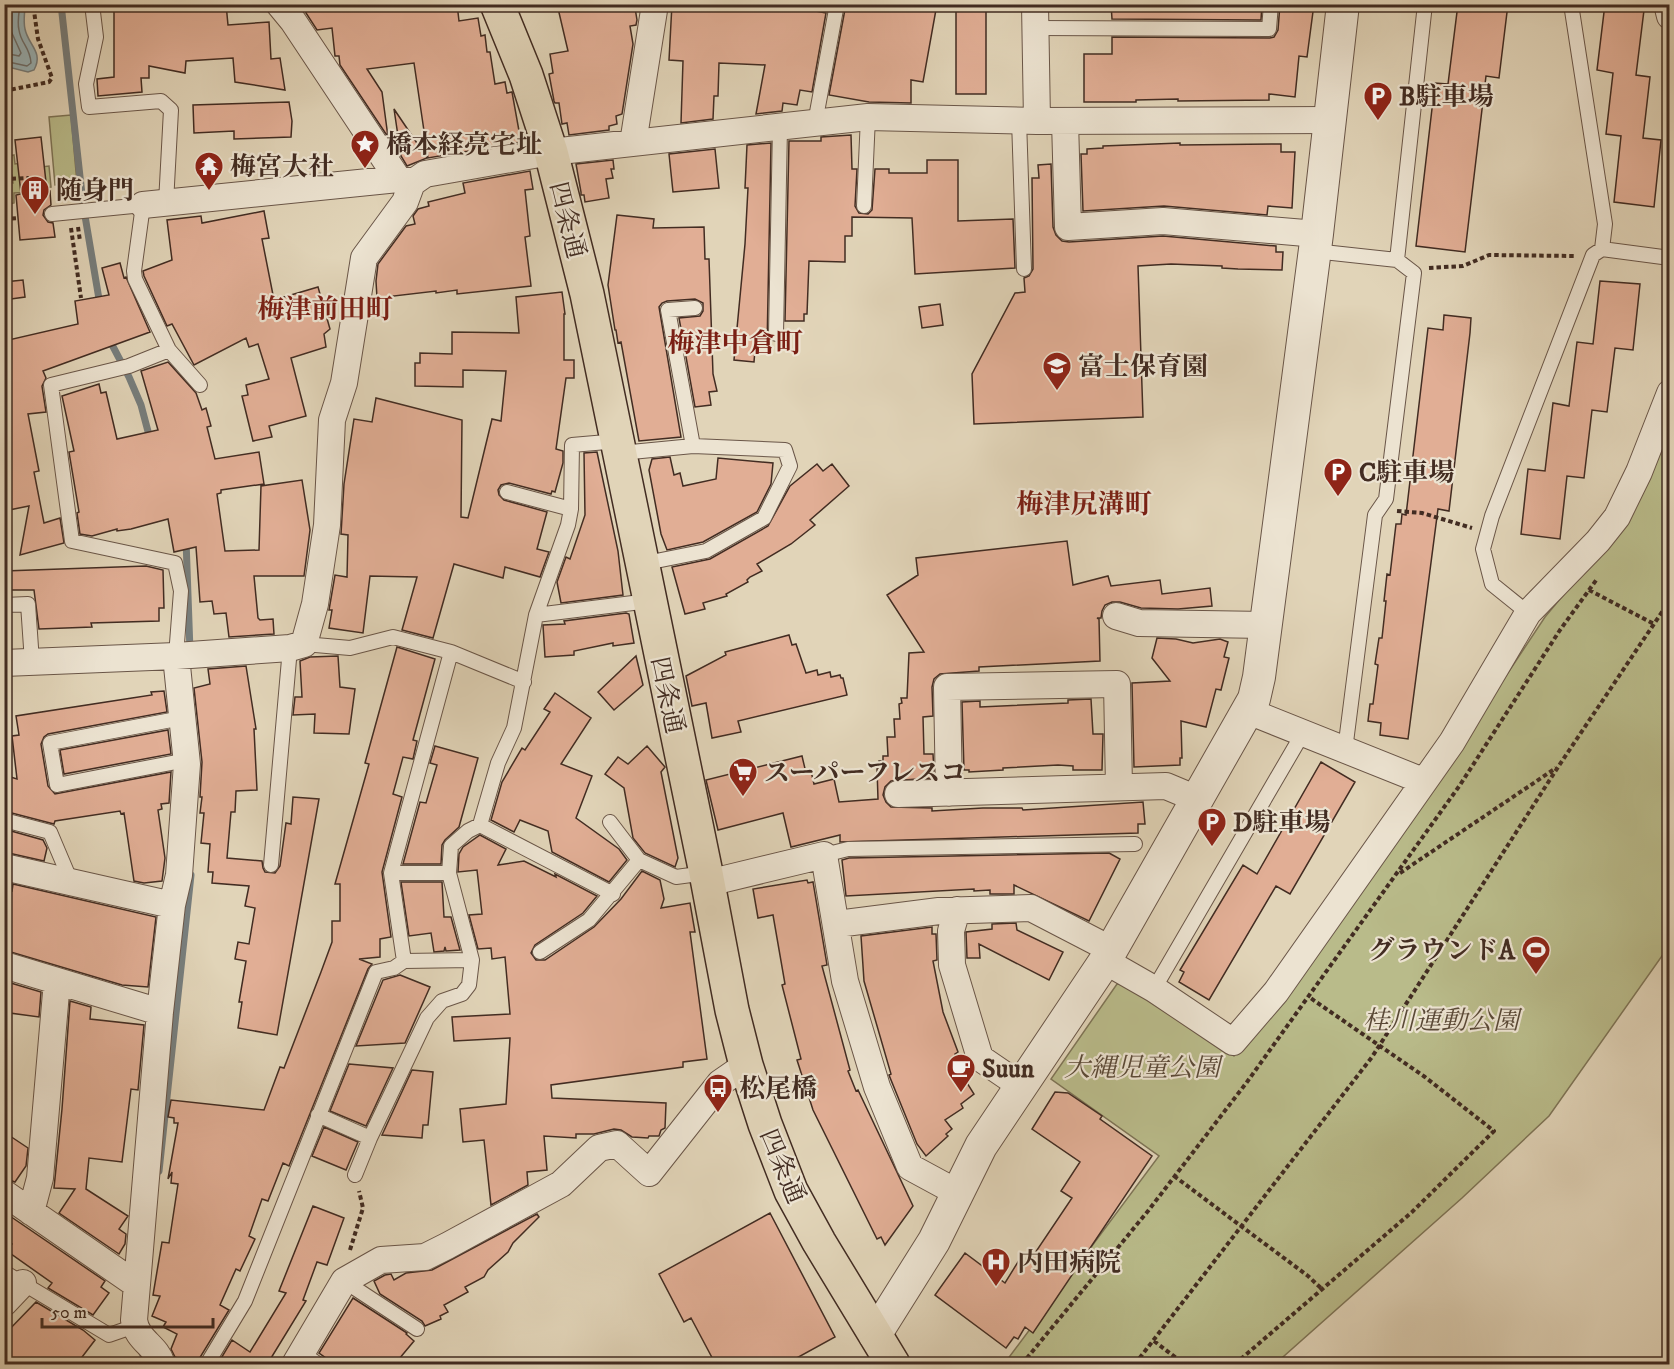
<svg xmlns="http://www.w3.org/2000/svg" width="1674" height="1369" font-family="'IM FELL DW Pica','Noto Serif JP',serif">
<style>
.green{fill:#b9bb8a;stroke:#7e7456;stroke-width:1.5}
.water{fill:#9ab5ba;stroke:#777e7d;stroke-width:1.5}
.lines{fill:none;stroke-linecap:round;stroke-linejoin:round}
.shore{stroke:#6e706e;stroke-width:1.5}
.stream{stroke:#777e7d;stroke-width:7}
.building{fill:#e1ae95;stroke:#422c22;stroke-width:1.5}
.service-casing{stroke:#6a5648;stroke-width:16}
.minor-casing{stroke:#6a5648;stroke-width:28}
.tertiary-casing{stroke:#6a5648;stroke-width:34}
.primary-casing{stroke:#422c22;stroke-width:36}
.path{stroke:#422c22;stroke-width:4;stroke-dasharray:4.5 3;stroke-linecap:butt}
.service{stroke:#ece3d1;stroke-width:14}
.minor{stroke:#ece3d1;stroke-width:26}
.tertiary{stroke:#ece3d1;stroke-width:32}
.primary{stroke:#e1d4b8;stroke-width:33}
.labels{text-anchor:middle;stroke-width:4.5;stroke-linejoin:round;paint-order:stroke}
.poi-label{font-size:26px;font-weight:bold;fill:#422c22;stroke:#ece3d1;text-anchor:start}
.street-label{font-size:26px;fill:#422c22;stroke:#ece3d1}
.park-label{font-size:26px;font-style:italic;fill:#5a4937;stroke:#ece3d1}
.neighbourhood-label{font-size:27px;font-weight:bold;fill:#7a1f14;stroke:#ece3d1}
</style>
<rect width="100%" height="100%" fill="#e1d4b8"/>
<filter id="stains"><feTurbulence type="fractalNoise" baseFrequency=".00333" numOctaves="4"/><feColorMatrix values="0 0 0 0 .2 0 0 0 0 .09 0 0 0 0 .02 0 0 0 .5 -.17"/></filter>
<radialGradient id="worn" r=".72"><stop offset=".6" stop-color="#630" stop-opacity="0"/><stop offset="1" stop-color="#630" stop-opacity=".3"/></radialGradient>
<path class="green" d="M71 115 77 183 55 185 49 117Z
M14 155 15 164 23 163 24 169 49 166 51 187 32 188V192L14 193V203L5 205V182L13 183 12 175 5 173V157Z
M1669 409V946L1549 1116 1462 1198 1275 1364H1004L1159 1156 1051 1079 1117 984H1130L1234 1056 1401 834 1545 617 1625 521Z"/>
<path class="water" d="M25 4C25 12 23 21 25 29 28 45 44 52 34 70L28 72 4 66 5 5Z"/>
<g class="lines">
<path class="shore" d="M4 53 19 56 21 53 11 31 12 4
M4 61 27 66 31 63C30 47 21 44 19 30 17 22 19 13 20 4"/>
<path class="stream" d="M61 4 83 204 100 305
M109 339 129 377 141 405 150 439
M186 540 190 651
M159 1171 191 875
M142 1353 147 1364"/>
</g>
<path class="building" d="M114 4H226L228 25 269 22 271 59 280 58 285 90 235 82 233 58 186 61 185 73 149 66V78H141L142 92 98 96 97 79 114 77Z
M305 4H457L459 21 478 18 481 36 485 35 487 52H490L495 84 505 82 507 93 512 92 521 142 428 158 414 63 367 69 382 92 388 137 340 65 339 56H335L332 28 317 30 306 13Z
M557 4H633V8H635L637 20 636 25 630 26 633 44 622 114 616 116 617 124 609 126V130L569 135 567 123 562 124 559 103H555L554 101 549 74 553 73 550 54 568 51Z
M672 4H780L826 13 812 92 800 90 797 105 783 103 782 111 756 114 765 65 719 63 718 96H714L713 119 681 123 683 61 669 60Z
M846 4H937L923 82 911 80V103L869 102 829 95Z
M956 4H986V94H956Z
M1111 4H1262L1261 20 1112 19Z
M1280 4H1314L1307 57 1299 56 1295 97 1269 94V100L1178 101V99L1136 100V102H1084V54H1112V37L1270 38 1274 37 1278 30Z
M1458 4H1508L1499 78 1486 76 1465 252 1416 246 1435 83 1448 84Z
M1605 4H1627V7L1644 10 1636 75 1650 77 1643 138 1661 140 1654 207 1614 202 1621 136 1606 134 1613 73 1597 70Z
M289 102 292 121 291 137 234 139V131L194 133 193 105Z
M394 109 427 158 407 166 401 156Z
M851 135 852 169H857L855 206 859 213 868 214 872 210 875 169H889V173H927V160H958V221L1013 219 1015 268 915 274 912 218 852 217V236H845V262L809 261 807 314H804V321H785L789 141H821V137Z
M41 137 47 191H50L51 205 44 210 43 215 48 222 53 223 55 237 20 240 16 195 21 194 15 140Z
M771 143 767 348 764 347V351L755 350 754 362 734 360 745 244 748 188H745L747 145Z
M1180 143V145L1281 144V152H1295L1292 208 1268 206 1267 215 1164 206 1083 211 1081 154H1087V149L1103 148V146Z
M715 149 719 188 673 192 669 154Z
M613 160 614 169H611L613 178 606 179 609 198 585 202 584 195H581V192L576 164Z
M1051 164 1053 227 1056 235 1062 241 1069 242 1163 236 1276 246V252H1283L1282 270 1238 269 1222 268V266L1171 264 1138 266 1143 417 974 424 972 374 1015 293 1025 292 1024 278 1029 276 1033 269 1032 178H1039L1038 165Z
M530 171 533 189 525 190 530 236 525 237 531 286 457 294V290L436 293V291L377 298 376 281 378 264 406 226 415 224 413 216 418 209 429 206 428 202 465 193 463 183Z
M264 211 269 238 262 239 274 300 318 287 330 329 324 334 326 347 291 358 306 416 269 426 272 437 253 441 242 396 248 395 246 385 269 379 258 344 249 347 246 338 194 365 172 324 167 326 144 276 143 271 172 260 167 220 201 216 202 223Z
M617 215 654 219 653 228 704 227 705 259H709L713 374 717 391 709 392 711 405 695 407 679 318 700 316 703 311V303L695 299 667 301 662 303 659 307 681 437 639 441 621 342 618 343 616 330H615L608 285Z
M120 263 124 278 126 277 150 332 43 371 46 378 42 386 46 412 28 414 39 471 34 472 44 523 60 518 64 543 20 555 29 506 4 511V341L78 324 75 301 109 295 102 268Z
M23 280 25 297 4 300V282Z
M1600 281 1640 284 1633 350 1615 348 1607 412 1592 410 1584 478 1567 476 1560 539 1521 534 1528 469 1545 471 1553 403 1569 406 1577 342 1593 344Z
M562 292 565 314H564V360H574V378H566L556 449 563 451V463L555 492 552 491 551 494 509 483 501 485 498 490 499 495 504 500 547 512 537 549 549 552 540 577 505 567 503 578 454 564 433 638 402 630 417 577 370 576 363 633 329 628 332 610H329L335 575 347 577 348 535 341 534 344 484 354 419 372 422 376 398 462 420 461 517 468 518 492 419 501 421 506 371 463 370V387L415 386V363H420V353L452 354V332L519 333 516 297Z
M940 304 943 325 922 328 919 307Z
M1444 315 1471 318 1470 333 1449 511 1438 509 1408 739 1380 735 1381 723 1368 721 1370 704H1373L1378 665 1375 664 1379 638H1382L1386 601H1384L1387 574 1390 575 1396 524H1401L1402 514 1406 515 1428 328 1443 330Z
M168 362 196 393 202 410 206 408 211 426 207 427 215 459 259 452 264 484 221 490V493L217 494 225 551 259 550 261 486 302 480 310 530 304 576H254L258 618 260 620 273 619 274 634 229 637 226 613 214 614 212 601 200 602 196 547 174 552 168 519 131 529 117 531V529L92 536 80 534 77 513 79 512 69 452 74 451 62 396 99 384 101 393 106 392 117 439 158 430 141 371Z
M597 452 618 551 623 595 561 603 557 582 566 557 570 559 585 515 584 453Z
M670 457 674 475 680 473 683 486 716 479 718 458 773 463 771 484 757 512 703 542 667 550 661 534 649 470 652 459Z
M817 464 823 471 832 464 849 486 810 520 815 525 791 544 757 564 762 571 750 577 747 580 748 582 726 594 727 596 703 603 705 609 685 614 672 567 710 559 768 526 790 486Z
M1067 541 1073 585 1108 576 1111 586 1160 580 1162 594 1210 588 1212 606 1178 609 1141 608 1120 602H1112L1105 605 1102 611 1101 618H1097L1099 619 1100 661 979 667V671L940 674 934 679 932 687 933 716 923 717 924 754H933L934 771H931V778L891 781 885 787 883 795 886 802 891 807 932 808V811L983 808H1022L1023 810 1143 802 1145 824H1138V833L840 842V835L791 847 783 813 718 830 706 780 802 756 806 773 811 771 814 784 834 779 839 802 878 799 877 768H879V761H883V756H888L887 737H895L894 719H900L899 704 902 703 901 698H907L909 653 924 652 887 595 918 575 916 558Z
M146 566 163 570 164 608H159V621L91 623 92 627 39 629 34 590H4V571Z
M626 613 629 614 634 643 613 646V643L574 651V655L545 657 543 625 565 624 564 621Z
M789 635 792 645 796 644 806 673 817 670 818 675 830 672 831 677 840 675 841 678H843L847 695 738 721 741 732 712 738 706 703 692 706 686 676 726 655 725 652Z
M1157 638 1176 639 1193 643 1220 639 1228 642 1224 657 1229 658 1221 690 1216 689 1206 727 1181 721 1182 758H1180V765L1134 767 1132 683 1170 681 1152 658Z
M397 647 435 659 413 740 417 741 413 759 403 757 393 794 402 797 382 872 391 937 380 939V957L359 959 372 964 368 969 289 1166 283 1163 268 1201 262 1199 249 1236 255 1239 240 1271 236 1269 220 1305 229 1310 199 1359 198 1365H192L175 1357 171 1349 177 1334 163 1327 166 1322 152 1316 160 1296 153 1295 162 1242 169 1243 178 1184 171 1183 172 1172 168 1179 178 1123H174V1118L168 1117 171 1100 264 1110 280 1067 284 1068 321 972 332 942V921H340V884H335L369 764 365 763Z
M338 656 340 687 355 689 349 734 314 733 315 714 293 715 295 697H302L300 661 310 657Z
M636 656 643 685 614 710 598 692Z
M246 666 256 729H254L257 790 236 791 235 812H231L227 858 262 861 263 868 265 872 275 873 280 866 286 823 291 824 293 797 319 799 277 1035 238 1028 242 1002H239L246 961 235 959 238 942 249 944 255 908 245 906 249 886 212 883 213 872H208L210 844 201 843 204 813H200L202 797H200L202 762 194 688 210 684 208 669Z
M164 691 167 712 48 734 44 737 41 744 48 786 55 794 171 772 169 803 161 804 162 809 158 810 165 858 162 881 144 883 134 881 124 813 121 814 120 811 55 821 54 824 4 811V775L17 779 12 736 19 735 16 716 132 698 152 695 151 692Z
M555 693 591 718 561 764 592 776 576 818 619 849 627 860 609 882 552 852 548 831 520 820 514 832 491 820 502 782 522 748 525 750 550 712 544 709Z
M1091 699 1093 734H1103L1102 770H1073V766L1058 765 1003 768V770L969 772V770H964L962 702 980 701V707L1068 703V700Z
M168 730 171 754 64 774 60 750Z
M435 746 478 758 459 827 445 840 442 845 441 864H403L420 802 426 803 437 765 430 763Z
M647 746 665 767 661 772 678 858 675 867 645 853 633 838 624 788 605 774 618 757 628 764Z
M1321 762 1355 782 1290 894 1276 886 1209 1000 1179 982 1184 972 1180 970 1243 865 1257 874Z
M4 829 43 840 47 848 44 861 4 852Z
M480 835 506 849 498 865 524 861 556 877 555 874 597 896 583 913 535 945 531 953 536 960H545L594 927 621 899 642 871 660 880 664 899 661 908 690 903 695 932H690L707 1059 683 1062V1067L551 1085 552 1098 666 1103 665 1128 661 1130 659 1136H649L648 1138 632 1137 621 1130 614 1129 594 1134H576V1138L544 1136 547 1170 527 1172 528 1185 491 1205 484 1140 463 1142 460 1109 506 1104 510 1038 454 1041 452 1017 510 1014 505 957 492 959 491 948 478 949 469 915 482 914 477 870 458 872 459 854 463 847Z
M1109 853 1120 859 1089 921 1014 885V894H990V890L974 891V889L846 896 842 860 849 858Z
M807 880 808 883 813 882 827 965 822 966 850 1070 848 1071 856 1091 858 1090 913 1206 885 1245 881 1237 877 1239 813 1110 797 1060 801 1059 782 985 785 984 773 915 758 918 753 889Z
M401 882H442L444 917H451L460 950 446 951 445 947 444 951 434 952 431 933 409 936Z
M13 884 156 917 148 987 122 985 4 950V889L12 891Z
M1016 923 1017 930 1063 952 1049 980 979 944 980 958H967L966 932 992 929V924Z
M932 927V934H936L937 960 933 961 943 1012 958 1052 955 1054 965 1073 962 1075 974 1094 961 1104 963 1108 945 1120 952 1129 946 1134 948 1136 926 1156 917 1144 889 1075 891 1074 864 981 861 936Z
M400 975 430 987 405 1043 356 1046 383 980Z
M4 981 41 992 39 1017 10 1013 11 1008 4 1007Z
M70 1001 91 1007 90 1019 144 1025 138 1090 131 1089 122 1162 89 1158 86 1189 128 1216 119 1229 126 1234 125 1244 119 1254 59 1213 75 1189 54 1188 62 1109Z
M349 1064 393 1068 366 1126 330 1111Z
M412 1070 433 1072 428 1125H423L422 1138 382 1135Z
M1055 1092 1068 1093 1102 1116 1100 1119 1152 1156 1033 1333 1025 1327 1018 1339 1014 1337 1006 1348 935 1295 965 1253 1005 1283 1021 1257 1029 1262 1072 1198 1061 1191 1080 1162 1032 1129Z
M324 1127 358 1142 346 1170 312 1156Z
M4 1132 28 1148 26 1166 15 1182 4 1178Z
M313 1206 344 1218 327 1265 317 1262 303 1300 306 1301 268 1363 270 1365H217L232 1340 250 1352 286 1293 279 1291Z
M4 1212 105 1281 101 1287 109 1293 93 1315 48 1288 52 1283 7 1251 12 1244 4 1239Z
M770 1213 835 1337 784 1365H716L691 1318 684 1322 659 1274Z
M537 1214 539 1217 513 1243 508 1252 488 1270 484 1277 465 1287 468 1292 444 1305 448 1312 440 1316 441 1319 425 1326 422 1321 380 1294 374 1281 385 1275 391 1274 394 1280 406 1273 432 1270Z
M353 1298 407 1333 406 1334 414 1341 394 1365H336L319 1353Z
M36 1302 83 1330 95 1340 76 1365H4V1335Z"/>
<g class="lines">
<g class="service-casing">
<path id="service" d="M92 4 96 37 86 84 89 107 161 101 171 110 166 203
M1571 4 1605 224 1602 249
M1035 28 1269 29 1271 4
M1019 120 1024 269
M815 123 837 4
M864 206 868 117
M52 214 143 205 134 271 135 279 169 350 200 385
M1314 251 1397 260 1414 273 1386 499 1375 515 1345 750
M1397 260 1425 4
M776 334 780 127
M169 350 129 366 51 385 72 541 175 563 181 591 176 656
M693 446 668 310 695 308
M621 453 693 446 785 450 790 466 764 518 706 551 641 564
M507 492 571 509
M4 605 28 604 32 662
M1528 613 1492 584 1483 549 1492 516 1593 255 1602 249 1670 258
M536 615 649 601
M304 644 350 648 393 637 451 652 524 682
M182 718 50 743 57 785 187 760
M4 820 50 832 72 884
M610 822 639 860
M480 825 613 894
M824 855 848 849 1135 844
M271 865 290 648
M391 873H449
M540 952 589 920 639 860 676 877 706 873
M404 961 391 873 451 652
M1154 989 1303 733
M318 1115 370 1138
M355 1175 370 1138 427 1018 442 1001 462 994 469 985 472 960 449 873 451 846 468 831 480 825 498 763 514 728 536 615 568 525 571 509 572 445 618 441
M4 1272 109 1335 135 1326
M344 1281 417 1329
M302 1353 318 1364
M207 1364 245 1301 376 972 394 968 404 961 472 960"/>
</g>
<g class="minor-casing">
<path id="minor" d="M279 4 293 21 398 179 412 182
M1035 4 1037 121
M1667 4 1670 16
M1065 121 1068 227 1163 221 1317 234
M633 143 655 4
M143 205 398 179
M1116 616 1139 623 1266 625
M176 656 290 648 304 644 315 604 327 525 332 420 344 383 364 258 405 202 412 183 425 174 551 152 868 117 1037 121 1331 120
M4 663 176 656 187 764 179 875 172 905 160 1012 134 1320C137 1341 156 1345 162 1364
M1248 711 1423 781
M949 793 947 687 1117 684 1119 787
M898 794 1166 786 1197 799
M4 867 172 905
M708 883 824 855 845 981 877 1087 910 1167 958 1193
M957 910 951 931 952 965 980 1058 1021 1086
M837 924 939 911 1031 908 1112 950
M1105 961 1154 989 1233 1042 1276 992 1452 742 1528 613 1598 541 1617 517 1639 472 1670 393
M4 965 160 1012
M4 1193 137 1285
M31 1212 40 1178 57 981
M4 1303 23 1283
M295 1364 344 1281 381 1260 425 1257 447 1246 561 1184 599 1148 617 1144 649 1173 720 1083 746 1065"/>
</g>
<g class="tertiary-casing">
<path id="tertiary" d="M875 1335 934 1241 981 1146 1105 961 1254 699 1259 677 1317 234 1343 4"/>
</g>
<g class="primary-casing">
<path id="primary" d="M497 4 526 75 551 152 587 294 706 873 732 1010 746 1065 765 1124 791 1191 819 1242 893 1364"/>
</g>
<path class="path" d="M4 91 49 82 52 78 38 39 33 4
M4 179 29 178
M4 219 18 218
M78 227 80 241
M71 228 81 298
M1429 268 1463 266 1489 255 1575 256
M1397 511 1422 513 1472 528
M1589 590 1654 624
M1400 873 1556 768
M1174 1176 1308 1276 1323 1290
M350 1250 363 1208 359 1191
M1154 1341 1184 1364
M1022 1364 1148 1211 1247 1082 1460 785 1560 630 1597 579
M1135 1364 1372 1057 1558 767 1670 600
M1235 1364 1412 1212 1494 1131 1425 1077 1309 997"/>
<use href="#service" class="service"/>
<use href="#minor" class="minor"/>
<use href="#tertiary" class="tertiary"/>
<use href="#primary" class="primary"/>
</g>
<defs>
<g id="parking-pin" transform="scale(1.5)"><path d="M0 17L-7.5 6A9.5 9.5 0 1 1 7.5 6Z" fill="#8f2418" stroke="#ece3d1"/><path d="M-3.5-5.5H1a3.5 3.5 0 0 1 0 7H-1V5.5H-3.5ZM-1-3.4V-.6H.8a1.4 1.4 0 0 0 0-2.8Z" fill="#fff"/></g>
<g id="sight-pin" transform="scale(1.5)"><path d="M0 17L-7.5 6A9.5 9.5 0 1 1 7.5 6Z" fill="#8f2418" stroke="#ece3d1"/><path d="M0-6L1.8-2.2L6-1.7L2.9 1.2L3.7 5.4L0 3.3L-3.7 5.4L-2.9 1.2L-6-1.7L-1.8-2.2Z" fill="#fff"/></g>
<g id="temple-pin" transform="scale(1.5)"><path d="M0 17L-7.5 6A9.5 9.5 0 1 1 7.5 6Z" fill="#8f2418" stroke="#ece3d1"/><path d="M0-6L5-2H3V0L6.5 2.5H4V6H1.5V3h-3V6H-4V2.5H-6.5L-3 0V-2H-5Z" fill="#fff"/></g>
<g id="building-pin" transform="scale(1.5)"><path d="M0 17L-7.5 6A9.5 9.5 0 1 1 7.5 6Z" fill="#8f2418" stroke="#ece3d1"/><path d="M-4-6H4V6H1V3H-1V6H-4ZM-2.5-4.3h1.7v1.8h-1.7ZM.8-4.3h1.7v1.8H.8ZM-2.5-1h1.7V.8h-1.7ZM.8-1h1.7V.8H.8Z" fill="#fff"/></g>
<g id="school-pin" transform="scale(1.5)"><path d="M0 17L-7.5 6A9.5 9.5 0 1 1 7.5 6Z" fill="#8f2418" stroke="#ece3d1"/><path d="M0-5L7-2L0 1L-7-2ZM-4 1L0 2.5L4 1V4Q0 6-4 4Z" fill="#fff"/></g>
<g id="supermarket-pin" transform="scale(1.5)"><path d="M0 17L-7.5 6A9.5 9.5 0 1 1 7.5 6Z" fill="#8f2418" stroke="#ece3d1"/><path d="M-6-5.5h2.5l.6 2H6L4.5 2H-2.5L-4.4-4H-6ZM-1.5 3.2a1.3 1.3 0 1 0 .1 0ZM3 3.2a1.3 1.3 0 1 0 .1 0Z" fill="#fff"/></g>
<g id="stadium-pin" transform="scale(1.5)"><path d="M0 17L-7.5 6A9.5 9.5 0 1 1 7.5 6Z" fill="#8f2418" stroke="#ece3d1"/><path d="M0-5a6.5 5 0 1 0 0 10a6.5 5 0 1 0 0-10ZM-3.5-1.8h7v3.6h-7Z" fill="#fff"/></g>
<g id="cafe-pin" transform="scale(1.5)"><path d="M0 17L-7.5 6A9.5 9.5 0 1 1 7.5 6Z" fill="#8f2418" stroke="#ece3d1"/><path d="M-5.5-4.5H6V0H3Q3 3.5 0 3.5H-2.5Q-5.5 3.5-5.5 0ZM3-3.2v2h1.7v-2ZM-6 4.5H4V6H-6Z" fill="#fff"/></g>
<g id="bus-pin" transform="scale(1.5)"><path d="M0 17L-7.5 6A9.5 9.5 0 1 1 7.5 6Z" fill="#8f2418" stroke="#ece3d1"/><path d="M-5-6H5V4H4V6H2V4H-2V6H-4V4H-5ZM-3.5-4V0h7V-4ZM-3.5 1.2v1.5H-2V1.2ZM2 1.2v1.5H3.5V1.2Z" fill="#fff"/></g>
<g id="hospital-pin" transform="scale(1.5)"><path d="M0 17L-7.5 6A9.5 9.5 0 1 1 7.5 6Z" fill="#8f2418" stroke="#ece3d1"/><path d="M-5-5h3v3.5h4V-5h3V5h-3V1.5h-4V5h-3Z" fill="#fff"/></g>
</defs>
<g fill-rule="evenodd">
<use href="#parking-pin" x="1378" y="96"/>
<use href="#sight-pin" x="365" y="144"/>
<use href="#temple-pin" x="209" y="166"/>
<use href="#building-pin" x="35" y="190"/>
<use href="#school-pin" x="1057" y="366"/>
<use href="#parking-pin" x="1338" y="472"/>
<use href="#supermarket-pin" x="743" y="772"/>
<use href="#parking-pin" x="1212" y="822"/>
<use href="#stadium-pin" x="1536" y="950"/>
<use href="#cafe-pin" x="961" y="1068"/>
<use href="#bus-pin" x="718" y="1088"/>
<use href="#hospital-pin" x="996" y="1262"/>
</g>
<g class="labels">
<g class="poi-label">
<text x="1399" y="105">B駐車場</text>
<text x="386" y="153">橋本経亮宅址</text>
<text x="230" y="175">梅宮大社</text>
<text x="56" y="199">随身門</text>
<text x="1078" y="375">富士保育園</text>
<text x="1359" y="481">C駐車場</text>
<text x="764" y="781">スーパーフレスコ</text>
<text x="1233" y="831">D駐車場</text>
<text x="1515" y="959" text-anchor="end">グラウンドA</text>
<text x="982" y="1077">Suun</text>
<text x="739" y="1097">松尾橋</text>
<text x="1017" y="1271">内田病院</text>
</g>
<g class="street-label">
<text transform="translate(568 220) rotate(76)" y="9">四条通</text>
<text transform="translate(668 695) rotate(78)" y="9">四条通</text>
<text transform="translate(783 1166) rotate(67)" y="9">四条通</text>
</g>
<g class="park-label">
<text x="1441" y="1029">桂川運動公園</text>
<text x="1142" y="1076">大縄児童公園</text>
</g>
<g class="neighbourhood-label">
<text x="325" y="318">梅津前田町</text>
<text x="735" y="352">梅津中倉町</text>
<text x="1084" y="513">梅津尻溝町</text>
</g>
</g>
<rect width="1674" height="1369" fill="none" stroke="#e1d4b8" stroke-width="24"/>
<rect x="6" y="6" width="1662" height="1357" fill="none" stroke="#422c22" stroke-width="3"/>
<rect x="12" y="12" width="1650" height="1345" fill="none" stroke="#422c22" stroke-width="1.5"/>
<path d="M42 1318v9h171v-9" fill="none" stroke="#422c22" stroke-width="3"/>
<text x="51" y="1318" font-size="18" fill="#422c22" stroke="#ece3d1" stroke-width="4.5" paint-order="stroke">50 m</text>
<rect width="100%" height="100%" filter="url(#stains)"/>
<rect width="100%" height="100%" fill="url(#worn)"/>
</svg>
